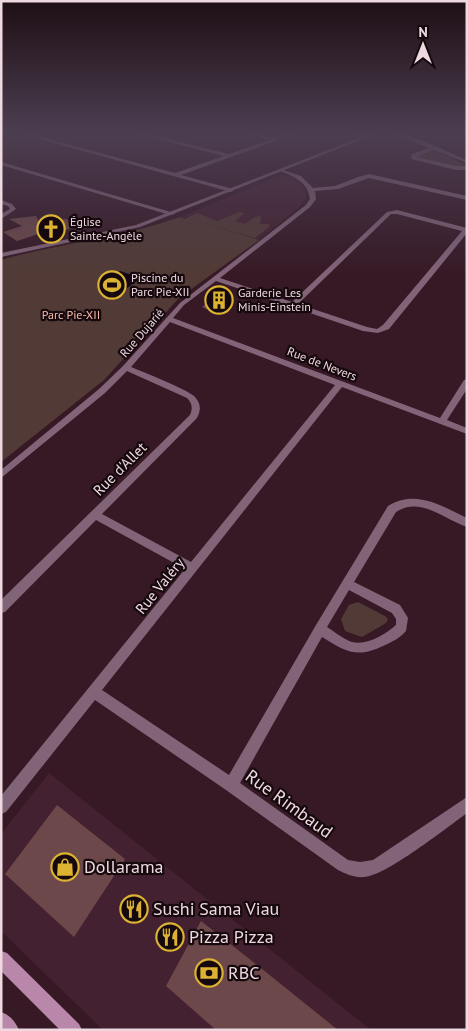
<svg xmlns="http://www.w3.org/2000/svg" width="468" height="1031" font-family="'PT Sans',sans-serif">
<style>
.built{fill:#442130}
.green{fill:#523b36}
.water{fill:#140418}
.building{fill:#6c484a}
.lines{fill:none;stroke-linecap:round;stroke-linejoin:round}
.minor{fill:#826479;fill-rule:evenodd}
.tertiary{fill:#826479;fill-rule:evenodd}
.secondary{fill:#b887a9;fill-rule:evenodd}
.labels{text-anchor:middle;stroke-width:4.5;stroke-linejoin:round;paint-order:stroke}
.far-poi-label{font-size:12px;fill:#eed9e0;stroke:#16090d;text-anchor:start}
.far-park-label{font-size:12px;fill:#fab8a9;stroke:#16090d}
.far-street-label{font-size:12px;fill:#eed9e0;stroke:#16090d}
.street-label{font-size:15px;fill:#eed9e0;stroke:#16090d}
.near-street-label{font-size:18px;fill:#eed9e0;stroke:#16090d}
.near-poi-label{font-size:18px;fill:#eed9e0;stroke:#16090d;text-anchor:start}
</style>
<rect width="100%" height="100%" fill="#361925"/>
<path class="built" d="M282 175 289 176 302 185 305 191 306 198 299 207 259 240 180 217Z
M49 773 371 1030H103L1 931V834Z"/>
<path class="green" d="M435 151 464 164 466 166 457 167 416 157Z
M239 212 245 213 235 221 245 224 255 217 261 216 260 224H269V227L255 238 197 221 259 240 179 298 104 380 1 462V260C61 243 121 238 180 217L185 219 197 213 217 221Z
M358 602 385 616 388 619 386 623 362 637 345 631 341 619 349 605Z"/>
<path class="water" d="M120 271 141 278 123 291 112 287 121 280 112 276Z"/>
<path class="building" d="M36 216 39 222 46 219 60 224 59 220 67 219 71 228 55 234 44 232 17 241 3 232 22 226 9 219Z
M221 289 230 292 228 294 232 296 213 312 202 307Z
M57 805 125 859 74 937 5 874Z
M201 921 252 961 338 1030H216L166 986Z"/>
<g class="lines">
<path class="minor" d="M11 131H18L175 173 224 156 127 131H134L229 154 270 140 235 131C248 131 265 139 275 138 285 137 293 131 303 131L181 175 233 189V191L231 192Z
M346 131H352L367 137 363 138Z
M385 131C408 131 445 151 467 160V163L434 150 416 157 456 166H467V170H456L411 159 412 154 430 148Z
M1 162 174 213 175 214 170 215 1 165Z
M280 169 301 176 313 188 335 186 358 177 369 174 467 196V200L369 178 338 189 315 191 316 199 310 207 220 278 292 302 387 212 397 210 467 228V233L389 329 378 333 363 331 216 281 184 305 173 318 440 418 464 380 467 379V389L447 420 467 428V434L342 387 102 690 229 775 316 625 388 506C415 489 442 506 467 518V527C444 519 420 496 396 512L354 582 400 605 408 618 406 631C400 638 392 642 383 646 356 659 345 651 322 637L240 783 348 860 360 862 373 860 467 797V813C446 828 386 876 364 877 355 878 346 874 338 870L226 790 95 700 6 812 1 814V796L185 569 96 520 5 612 1 613V600L190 415C193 408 192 403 187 398L127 371 105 393 1 478V470L99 389 123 366 180 303 306 205 310 199C308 182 295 177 280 171ZM391 214H397L462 231 383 325 377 329 367 327 298 304ZM170 322 335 385 191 562 102 514 197 418C201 410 201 404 195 397 189 390 143 372 131 367ZM349 590 392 613 396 619V625C386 634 367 646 352 642 343 639 335 632 327 627Z
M1 200 12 204 16 209 1 219V214L10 209 8 206 1 204Z"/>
<path class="tertiary" d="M377 131H383L140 227 1 257V253L136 225Z"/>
<path class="secondary" d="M458 131 467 132V135L458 132Z
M1 951 7 953 79 1024 82 1030H60L1 971Z
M1 1012C10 1015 15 1021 19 1030H1Z"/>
</g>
<linearGradient id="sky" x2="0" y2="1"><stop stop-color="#1e0e14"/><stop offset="0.48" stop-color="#4c3e51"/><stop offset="1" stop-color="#4c3e51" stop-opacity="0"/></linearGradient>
<rect width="468" height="275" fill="url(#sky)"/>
<defs>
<g id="church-ring" transform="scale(1.4375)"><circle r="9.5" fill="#16090d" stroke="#dcb233" stroke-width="1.5"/><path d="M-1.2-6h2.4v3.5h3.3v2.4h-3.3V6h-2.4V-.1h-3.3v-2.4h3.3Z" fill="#dcb233"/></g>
<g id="stadium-ring" transform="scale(1.4375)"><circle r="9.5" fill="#16090d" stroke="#dcb233" stroke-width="1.5"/><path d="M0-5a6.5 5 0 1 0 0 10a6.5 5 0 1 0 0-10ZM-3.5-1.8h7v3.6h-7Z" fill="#dcb233"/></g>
<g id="building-ring" transform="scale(1.4375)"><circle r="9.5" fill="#16090d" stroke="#dcb233" stroke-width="1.5"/><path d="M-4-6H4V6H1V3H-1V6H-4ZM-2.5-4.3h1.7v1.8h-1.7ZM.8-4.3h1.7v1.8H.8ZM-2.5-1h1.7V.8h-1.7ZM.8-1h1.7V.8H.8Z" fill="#dcb233"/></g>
<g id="shop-ring" transform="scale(1.4375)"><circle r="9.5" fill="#16090d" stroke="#dcb233" stroke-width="1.5"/><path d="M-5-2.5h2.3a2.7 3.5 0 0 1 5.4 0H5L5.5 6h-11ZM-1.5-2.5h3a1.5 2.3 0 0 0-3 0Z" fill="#dcb233"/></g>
<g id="restaurant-ring" transform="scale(1.4375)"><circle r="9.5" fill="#16090d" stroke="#dcb233" stroke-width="1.5"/><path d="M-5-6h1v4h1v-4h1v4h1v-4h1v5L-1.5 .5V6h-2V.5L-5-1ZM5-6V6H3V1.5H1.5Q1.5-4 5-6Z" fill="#dcb233"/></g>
<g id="bank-ring" transform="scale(1.4375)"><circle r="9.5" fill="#16090d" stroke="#dcb233" stroke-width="1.5"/><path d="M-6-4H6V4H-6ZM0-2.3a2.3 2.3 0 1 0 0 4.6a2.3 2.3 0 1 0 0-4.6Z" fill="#dcb233"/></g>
</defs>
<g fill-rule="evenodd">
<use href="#church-ring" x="51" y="229"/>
<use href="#stadium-ring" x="112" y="285"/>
<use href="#building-ring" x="219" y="300"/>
<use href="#shop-ring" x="65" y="867"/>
<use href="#restaurant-ring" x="134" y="909"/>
<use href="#restaurant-ring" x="170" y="937"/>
<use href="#bank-ring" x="209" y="973"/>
</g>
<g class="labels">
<g class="far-poi-label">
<text x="70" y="226">Église<tspan x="70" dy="14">Sainte-Angèle</tspan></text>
<text x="131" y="282">Piscine du<tspan x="131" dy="14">Parc Pie-XII</tspan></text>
<text x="238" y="297">Garderie Les<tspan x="238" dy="14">Minis-Einstein</tspan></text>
</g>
<g class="far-park-label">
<text x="71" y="319">Parc Pie-XII</text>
</g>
<g class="far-street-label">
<text transform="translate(142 333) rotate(-49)" y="4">Rue Dujarié</text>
<text transform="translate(322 364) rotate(21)" y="4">Rue de Nevers</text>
</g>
<g class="street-label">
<text transform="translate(120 469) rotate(-45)" y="5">Rue d'Allet</text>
<text transform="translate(160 586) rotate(-51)" y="5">Rue Valéry</text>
</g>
<g class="near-street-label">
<text transform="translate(289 804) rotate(36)" y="6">Rue Rimbaud</text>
</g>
<g class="near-poi-label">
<text x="84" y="873">Dollarama</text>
<text x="153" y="915">Sushi Sama Viau</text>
<text x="189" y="943">Pizza Pizza</text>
<text x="228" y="979">RBC</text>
</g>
</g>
<rect width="468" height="1031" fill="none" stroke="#eed9e0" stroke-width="5"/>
<g transform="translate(423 45)" stroke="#16090d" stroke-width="4" paint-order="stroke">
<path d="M0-4L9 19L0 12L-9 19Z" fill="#eed9e0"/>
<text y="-8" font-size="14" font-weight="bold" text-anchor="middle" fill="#eed9e0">N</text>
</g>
</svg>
